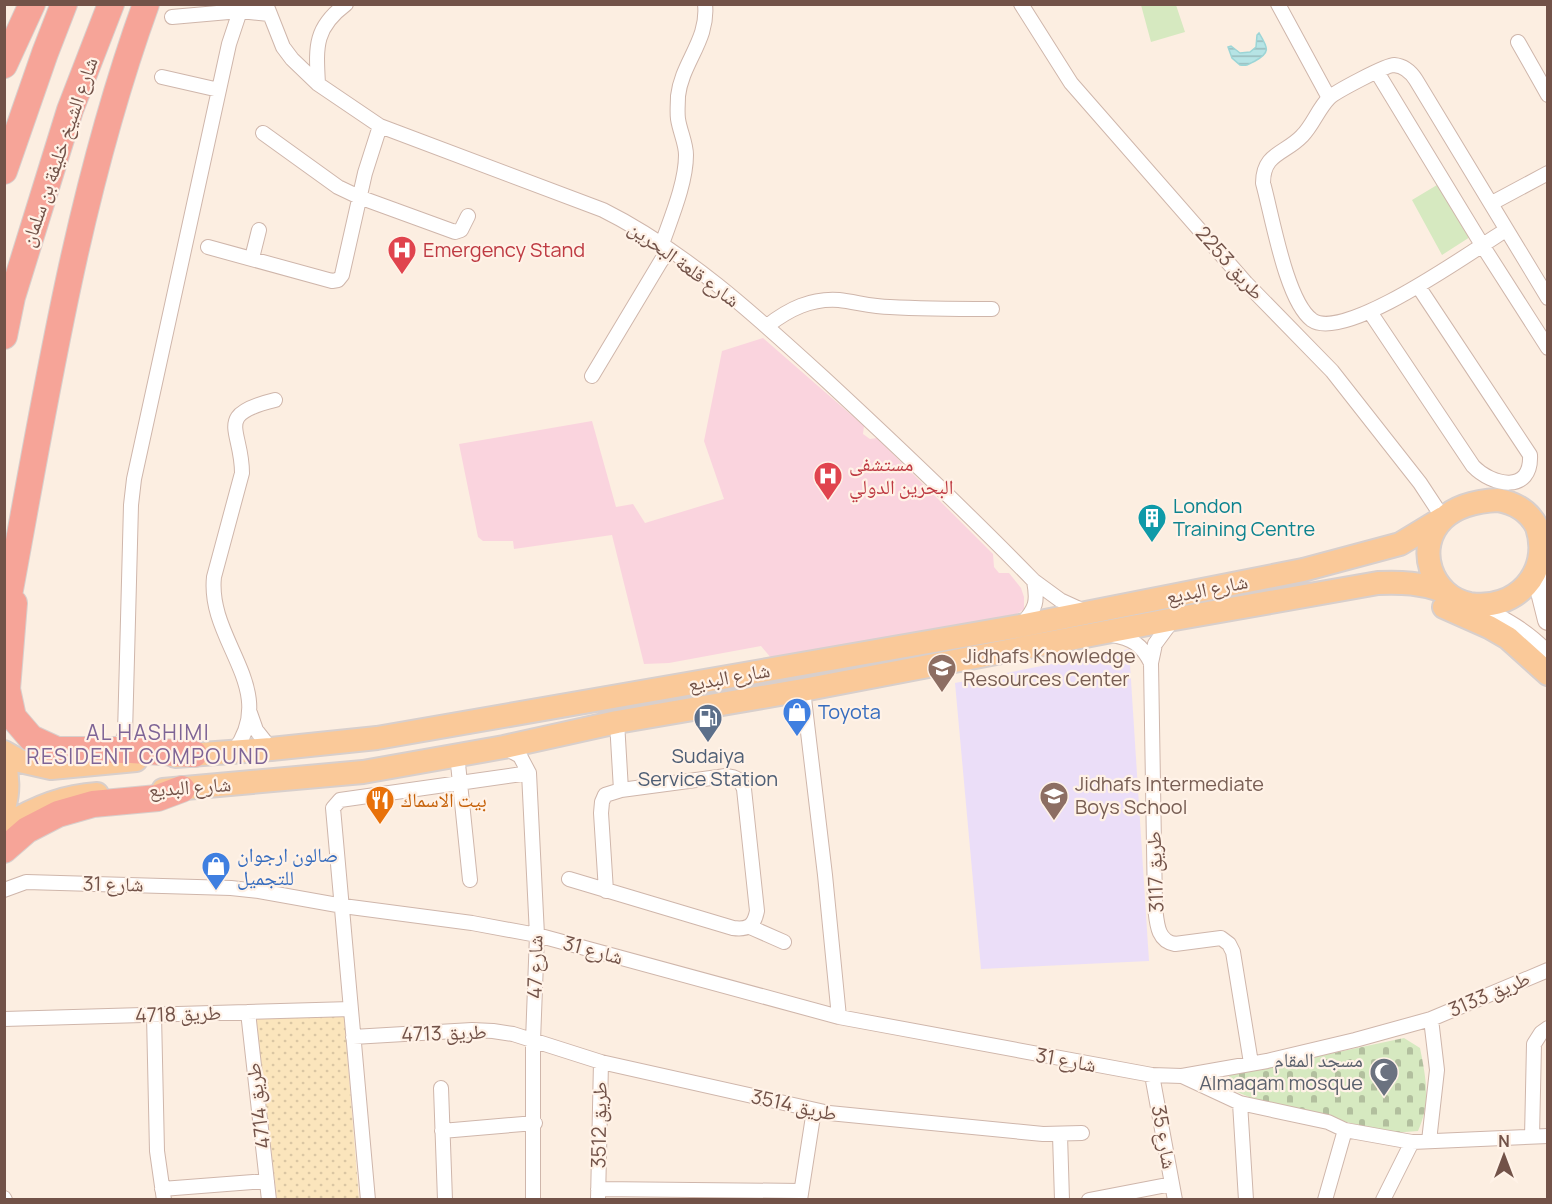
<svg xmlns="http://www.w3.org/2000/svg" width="1552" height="1204" font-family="Manrope,'Noto Naskh Arabic',sans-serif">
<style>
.education{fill:#ebdef8}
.medical{fill:#fad4de}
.sand{fill:url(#sand-dots)}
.cemetery{fill:url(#cemetery-stones)}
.pitch{fill:#d6e9c0}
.water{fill:url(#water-rules);stroke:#9cd5d6;stroke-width:1.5}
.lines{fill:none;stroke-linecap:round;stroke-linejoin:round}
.minor-casing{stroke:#cfb6ab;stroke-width:16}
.secondary-casing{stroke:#d2b5a8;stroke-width:22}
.primary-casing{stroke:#d8cfcc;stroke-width:26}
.motorway-casing{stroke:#d8cfcc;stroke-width:28}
.minor{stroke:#fff;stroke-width:14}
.secondary{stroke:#fff;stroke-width:20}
.primary{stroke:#fac999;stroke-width:22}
.motorway{stroke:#f6a498;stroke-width:26}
.labels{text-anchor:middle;stroke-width:4.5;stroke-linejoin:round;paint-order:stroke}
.street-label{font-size:20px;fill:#725248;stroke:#fff2e7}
.health-label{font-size:20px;fill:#be3a42;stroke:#fff2e7;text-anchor:start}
.culture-label{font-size:20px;fill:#0d838f;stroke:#fff2e7;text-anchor:start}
.education-label{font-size:20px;fill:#785e54;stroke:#fff2e7;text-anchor:start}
.shop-label{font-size:20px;fill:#366cbe;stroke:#fff2e7;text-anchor:start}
.service-label{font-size:20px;fill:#4e5e75;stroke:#fff2e7}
.food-label{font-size:20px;fill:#c56008;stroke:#fff2e7;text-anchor:start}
.worship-label{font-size:20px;fill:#5b616d;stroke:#fff2e7;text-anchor:end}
.neighbourhood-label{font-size:21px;letter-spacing:1.5px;fill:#7e6496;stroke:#fff2e7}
</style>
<defs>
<pattern id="sand-dots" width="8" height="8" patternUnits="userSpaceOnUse" patternTransform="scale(1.5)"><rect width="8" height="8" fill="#fbe5bc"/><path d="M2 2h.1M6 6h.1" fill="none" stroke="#dac6a3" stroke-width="1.8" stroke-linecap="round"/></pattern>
<pattern id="cemetery-stones" width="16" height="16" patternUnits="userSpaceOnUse" patternTransform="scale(1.5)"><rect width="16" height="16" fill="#d6e9c0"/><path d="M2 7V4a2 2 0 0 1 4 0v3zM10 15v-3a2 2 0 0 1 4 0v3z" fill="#b2bf9e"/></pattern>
<pattern id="water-rules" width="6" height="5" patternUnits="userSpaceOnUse" patternTransform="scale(1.5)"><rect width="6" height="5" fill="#b6e4e5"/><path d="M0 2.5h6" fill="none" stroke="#98bbbc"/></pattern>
</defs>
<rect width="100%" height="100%" fill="#fceee1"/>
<path class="education" d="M1129 649 1149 961 981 969 955 683Z"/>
<path class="medical" d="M763 338 864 426 863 434 870 439 877 438 993 554 994 567 999 573H1009L1021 588 1024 597V609L1017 614 772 659 761 646 669 663 644 664 612 535 514 549 513 541H483L478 537 459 444 592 421 616 507 633 504 645 523 724 499 704 441 722 351Z"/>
<path class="sand" d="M344 1016 359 1199H277L256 1018Z"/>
<path class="cemetery" d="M1404 1038 1420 1048C1426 1078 1431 1102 1418 1131L1392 1133 1259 1101 1232 1090 1227 1080 1230 1075Z"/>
<path class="pitch" d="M1141 5H1176L1185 32 1151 42Z
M1437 185 1470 237 1442 255 1412 200Z"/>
<path class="water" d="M1259 33C1268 48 1271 52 1255 61 1249 64 1248 66 1240 65L1232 58 1228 47 1231 46 1240 53 1250 52 1256 47 1257 35Z"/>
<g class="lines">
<g class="minor-casing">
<path id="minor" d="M266 4 283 47 292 59 318 84 380 126 603 210C687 252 758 318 827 381 897 446 967 512 1034 581L1060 600 1084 611
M1021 4 1071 83 1246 283 1332 371 1420 483 1443 518
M1278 4 1329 98
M172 17 240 11 269 14
M1518 42 1548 95
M1377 72 1484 248 1548 348
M162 77 219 90
M318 84C316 47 314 28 346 4
M263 133 338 187 359 197 455 232 461 230 468 216
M1492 203 1548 173
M1506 230C1473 250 1345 343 1312 320 1286 301 1272 215 1263 183 1263 153 1285 154 1302 136 1313 125 1318 109 1329 98 1335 92 1386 65 1394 65 1405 66 1411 72 1416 80L1548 298
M662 244C671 218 686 183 686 155 686 143 680 132 678 119 677 112 678 103 678 96 682 62 709 40 705 4
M208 247 332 281 338 280 342 275 365 173 380 126
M252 258 259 230
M1370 312 1473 466C1492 486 1532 494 1530 455L1418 286
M767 326C789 309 811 298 839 300 856 302 873 307 890 307 924 309 958 309 992 309
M592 376 661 261 670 250
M1022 624C1036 608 1038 602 1034 581
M1112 635C1132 638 1142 645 1151 663L1155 907C1157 923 1157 941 1175 944L1221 938 1229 944 1233 952 1251 1063
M1151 663 1155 644 1172 621
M803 690 825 875 839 1017
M250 713 256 730 271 749
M617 722 621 790
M504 747 520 756 529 773 537 935 533 1041V1200
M119 750 125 734 131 505 134 479 229 44 240 11
M234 751C280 689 207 641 214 577L242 473C242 429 213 415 275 400
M457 754 470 880
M569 879 733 928C748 930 754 926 757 911L744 789C740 779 736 777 726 776L621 790 605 795 602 802 601 813 606 891
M4 890 26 882 231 888 259 891 343 906 472 923 537 935 839 1017 1152 1075 1182 1076 1267 1061 1355 1040 1431 1019 1548 970
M750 927 784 942
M248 1012 269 1200
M154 1015 157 1151 164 1200
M4 1019 351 1009
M353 1037 472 1030 493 1031 513 1034 601 1062 829 1113 1043 1134 1082 1133
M1152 1075 1175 1200
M1182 1076 1240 1103 1328 1122 1345 1130 1412 1142 1548 1136
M441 1088 445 1200
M1240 1103 1246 1200
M442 1131 535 1123
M1060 1135 1062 1200
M1532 1137 1534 1044 1541 1033 1548 1028
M1429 1141 1437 1070 1431 1019
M162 1189 267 1181
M598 1189 801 1191
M4 1198 5 1200
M368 1200 333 808 340 800 529 773
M598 1200 601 1062
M800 1200 814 1110
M1089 1200 1172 1184
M1325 1200 1345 1130
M1383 1200 1412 1142"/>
</g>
<g class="secondary-casing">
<path id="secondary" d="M1537 576 1548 620
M1470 604C1499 619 1526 632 1548 657"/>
</g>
<g class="primary-casing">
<path id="primary" d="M1498 500C1515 503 1529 511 1537 527 1552 573 1515 611 1470 604 1431 597 1414 547 1443 519 1457 505 1479 501 1498 500Z
M1444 607 1489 627 1508 638 1548 674
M4 752 20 761 51 768 136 760
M175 756 271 749 377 738 1020 626 1303 570 1400 544 1443 518
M4 760C8 777 9 791 4 808
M163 790 363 772 504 747 617 722 803 690 1174 619 1378 583C1402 582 1421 583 1444 591
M4 827C33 808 63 796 97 794"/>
</g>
<g class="motorway-casing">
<path id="motorway" d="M4 65 32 4
M4 171 45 53 64 4
M4 336 12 297 70 110 111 4
M14 603 7 689 13 717 31 738 57 750H131L194 754
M4 622C43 415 74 203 146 4
M4 850 27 830 58 814 93 804 158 798 182 789"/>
</g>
<use href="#minor" class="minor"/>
<use href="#secondary" class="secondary"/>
<use href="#primary" class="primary"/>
<use href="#motorway" class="motorway"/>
</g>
<defs>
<g id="hospital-pin" transform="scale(1.5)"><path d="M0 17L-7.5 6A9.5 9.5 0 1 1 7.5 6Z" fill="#e0444e" stroke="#fff2e7"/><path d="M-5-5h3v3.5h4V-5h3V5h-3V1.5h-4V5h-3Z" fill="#fff"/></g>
<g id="building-pin" transform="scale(1.5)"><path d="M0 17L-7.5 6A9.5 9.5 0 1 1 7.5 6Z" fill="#0f9aa8" stroke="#fff2e7"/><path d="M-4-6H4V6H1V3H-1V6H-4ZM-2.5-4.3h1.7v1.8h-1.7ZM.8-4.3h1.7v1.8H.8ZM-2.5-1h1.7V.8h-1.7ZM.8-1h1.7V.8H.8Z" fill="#fff"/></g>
<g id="school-pin" transform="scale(1.5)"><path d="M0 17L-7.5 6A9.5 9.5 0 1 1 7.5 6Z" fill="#8d6e63" stroke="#fff2e7"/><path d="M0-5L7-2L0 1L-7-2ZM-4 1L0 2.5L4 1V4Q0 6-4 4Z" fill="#fff"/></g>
<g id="shop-pin" transform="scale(1.5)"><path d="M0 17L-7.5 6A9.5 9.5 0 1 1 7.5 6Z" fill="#3f7fe0" stroke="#fff2e7"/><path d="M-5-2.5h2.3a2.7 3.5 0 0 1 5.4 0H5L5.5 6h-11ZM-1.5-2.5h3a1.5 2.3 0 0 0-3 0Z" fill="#fff"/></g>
<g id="fuel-pin" transform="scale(1.5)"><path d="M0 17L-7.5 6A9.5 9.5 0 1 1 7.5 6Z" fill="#5c6f8a" stroke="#fff2e7"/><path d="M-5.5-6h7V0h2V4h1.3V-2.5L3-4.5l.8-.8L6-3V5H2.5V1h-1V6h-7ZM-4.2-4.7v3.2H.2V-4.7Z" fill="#fff"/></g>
<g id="restaurant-pin" transform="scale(1.5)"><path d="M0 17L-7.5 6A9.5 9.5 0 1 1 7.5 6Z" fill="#e8710a" stroke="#fff2e7"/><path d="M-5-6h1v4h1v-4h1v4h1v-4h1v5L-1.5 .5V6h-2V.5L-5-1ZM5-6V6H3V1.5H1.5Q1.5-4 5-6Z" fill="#fff"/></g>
<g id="mosque-pin" transform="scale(1.5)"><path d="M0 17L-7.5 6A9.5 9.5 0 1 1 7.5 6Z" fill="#6b7280" stroke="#fff2e7"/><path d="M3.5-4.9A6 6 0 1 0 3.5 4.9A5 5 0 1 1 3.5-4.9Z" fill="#fff"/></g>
</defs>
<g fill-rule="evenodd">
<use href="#hospital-pin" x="402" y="250"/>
<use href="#hospital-pin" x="828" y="476"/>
<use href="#building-pin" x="1152" y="518"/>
<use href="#school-pin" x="942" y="668"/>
<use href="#shop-pin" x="797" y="712"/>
<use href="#fuel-pin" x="708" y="718"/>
<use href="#school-pin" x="1054" y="796"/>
<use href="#restaurant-pin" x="380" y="800"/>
<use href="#shop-pin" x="216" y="866"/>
<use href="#mosque-pin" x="1384" y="1072"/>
</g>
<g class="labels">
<g class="street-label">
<text transform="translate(59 152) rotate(-71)" y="7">شارع الشيخ خليفة بن سلمان</text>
<text transform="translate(1230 263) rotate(48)" y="7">طريق 2253</text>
<text transform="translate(684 264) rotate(36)" y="7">شارع قلعة البحرين</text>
<text transform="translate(1207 589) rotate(-11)" y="7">شارع البديع</text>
<text transform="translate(729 677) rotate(-10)" y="7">شارع البديع</text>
<text transform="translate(190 787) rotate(-4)" y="7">شارع البديع</text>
<text transform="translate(1155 872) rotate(-92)" y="7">طريق 3117</text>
<text transform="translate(113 884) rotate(1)" y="7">شارع 31</text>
<text transform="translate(593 950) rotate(15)" y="7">شارع 31</text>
<text transform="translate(535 967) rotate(-89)" y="7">شارع 47</text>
<text transform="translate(1489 994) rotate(-23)" y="7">طريق 3133</text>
<text transform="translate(178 1014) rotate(-2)" y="7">طريق 4718</text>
<text transform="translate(444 1033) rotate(-2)" y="7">طريق 4713</text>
<text transform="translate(1066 1060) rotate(10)" y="7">شارع 31</text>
<text transform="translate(794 1105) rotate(12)" y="7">طريق 3514</text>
<text transform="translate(258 1106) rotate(-97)" y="7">طريق 4714</text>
<text transform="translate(599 1125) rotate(-89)" y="7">طريق 3512</text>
<text transform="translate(1164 1137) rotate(80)" y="7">شارع 35</text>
</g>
<g class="health-label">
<text x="423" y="257">Emergency Stand</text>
<text x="849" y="471">مستشفى<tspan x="849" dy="23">البحرين الدولي</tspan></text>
</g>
<g class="culture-label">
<text x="1173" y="513">London<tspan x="1173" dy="23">Training Centre</tspan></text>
</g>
<g class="education-label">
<text x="963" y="663">Jidhafs Knowledge<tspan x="963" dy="23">Resources Center</tspan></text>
<text x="1075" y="791">Jidhafs Intermediate<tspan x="1075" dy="23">Boys School</tspan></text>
</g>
<g class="shop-label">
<text x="818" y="719">Toyota</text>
<text x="237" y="862">صالون ارجوان<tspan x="237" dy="23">للتجميل</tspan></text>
</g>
<g class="service-label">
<text x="708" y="763">Sudaiya<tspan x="708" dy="23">Service Station</tspan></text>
</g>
<g class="food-label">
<text x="401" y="807">بيت الاسماك</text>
</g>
<g class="worship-label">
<text x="1363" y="1067">مسجد المقام<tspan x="1363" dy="23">Almaqam mosque</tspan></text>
</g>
<g class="neighbourhood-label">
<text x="148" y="740">AL HASHIMI<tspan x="148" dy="24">RESIDENT COMPOUND</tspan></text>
</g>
</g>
<rect width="1552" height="1204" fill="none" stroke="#725248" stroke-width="12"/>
<g transform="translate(1504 1156)" stroke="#fff2e7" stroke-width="4.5" paint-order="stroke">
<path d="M0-4.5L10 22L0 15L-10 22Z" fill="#725248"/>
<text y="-9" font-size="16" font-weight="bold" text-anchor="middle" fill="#725248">N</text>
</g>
</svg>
